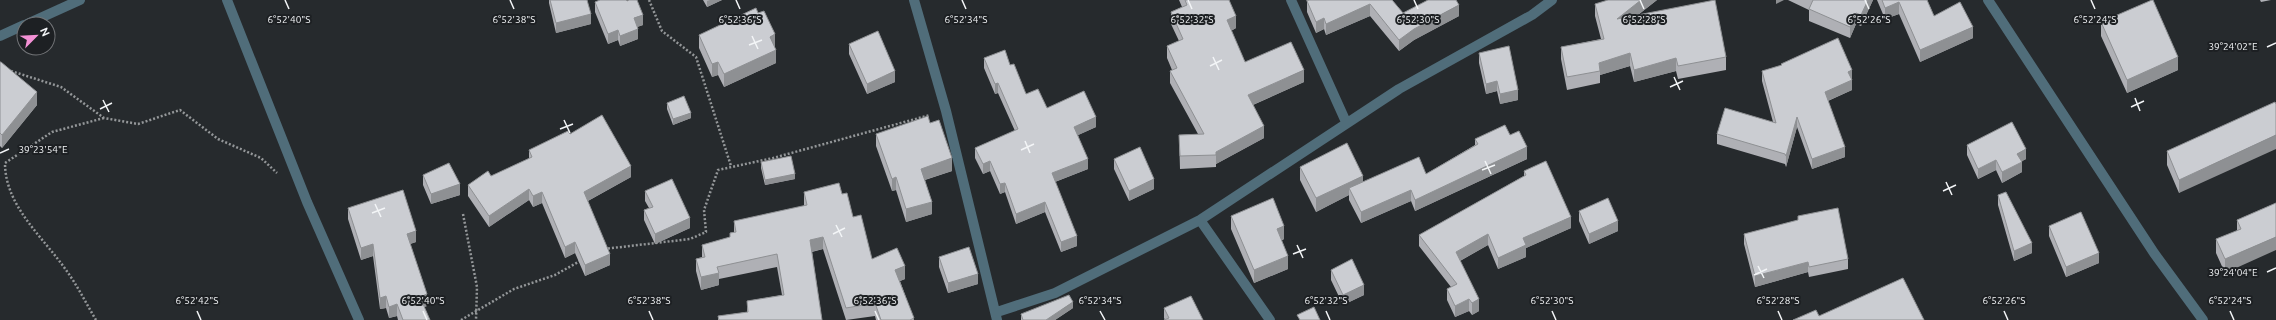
<svg xmlns="http://www.w3.org/2000/svg" width="2276" height="320" font-family="Ubuntu,sans-serif">
<style>
.lines{fill:none;stroke-linecap:round;stroke-linejoin:round}
.path{stroke:#949799;stroke-width:2.5;stroke-dasharray:2 2;stroke-linecap:butt}
.minor{stroke:#506d7a;stroke-width:10}
.wall{fill:#afb0b5}
.shaded-wall{fill:#8e9093}
.building{fill:#cbcdd2;stroke:#8e9093}
.ticks{fill:none;stroke:#f3f5f7;stroke-width:1.5}
.ticks-label{font-size:10px;text-anchor:middle;fill:#f3f5f7;stroke:#1d2023;stroke-width:4;stroke-linejoin:round;paint-order:stroke}
</style>
<rect width="100%" height="100%" fill="#262a2d"/>
<g class="lines">
<path class="path" d="M649 0 662 31 696 57 731 166
M11 71 61 87 104 118 138 124 180 110 218 139 261 158 277 173
M463 214 477 287 476 320
M604 249 690 239 706 232 704 210 718 170 773 158 930 115
M96 320C86 303 77 285 66 270 43 237 5 206 5 163L52 132 104 118
M461 320 514 289 555 275 580 261"/>
<path class="minor" d="M227 0 307 202 359 320
M914 0 946 111 997 320
M1291 0 1346 122
M1988 0 2154 253 2203 320
M27 24 80 0
M0 36 24 25
M1200 220 1270 320
M997 312 1055 293 1200 220 1399 89 1532 15 1552 0"/>
</g>
<path class="wall" d="M549 0H587L591 24 556 33 549 3Z
M703 0H722L707 7Z
M1179 0H1229L1236 28 1231 31 1245 62 1304 82 1253 105 1264 138 1216 164V167L1180 169 1179 135 1198 134 1170 83V71L1172 70 1167 58V46L1179 41 1171 24V12L1182 7Z
M1306 0H1392L1403 13 1459 16 1414 40 1399 51 1370 16 1326 35 1324 29 1316 33 1307 12V1Z
M1657 0 1638 15 1726 57V70L1678 79 1676 71 1634 82 1630 66 1600 75V83L1567 90 1561 59V47L1601 39 1595 16V4Z
M1788 0H1873L1861 26 1856 24 1850 38 1809 21V10Z
M1877 0H1927L1934 16 1973 38 1920 62 1899 14 1885 19Z
M2260 0H2271L2261 2Z
M595 2 643 25 637 27 638 39 620 46 618 40 608 44 595 12Z
M758 13 775 48 776 63 724 87 718 75 712 77 699 48V35Z
M2101 22 2178 70 2127 93 2101 36Z
M849 44 895 82 867 94 849 54Z
M1479 53 1518 100 1500 104 1497 91 1486 94 1479 63Z
M984 58 1010 65 1026 94 1047 108 1096 127 1078 135 1088 169 1055 182 1077 246 1061 252 1045 212 1016 224 1005 192 1000 194 990 171 983 174 975 158V148L1015 131 998 93 995 94 984 68Z
M0 62 37 105 2 148 0 146Z
M1781 64 1852 80V90L1828 101 1845 157 1812 169 1797 127 1786 167 1785 164 1717 144V134L1773 122 1762 81V71L1781 66Z
M667 103 691 118 673 125 667 109Z
M2276 104 2179 193 2167 165V151Z
M930 123 952 171 925 180 932 214 906 222 896 190 892 191 876 146V134Z
M570 134 631 177 588 201 610 265 585 276 575 253 565 258 542 203 533 207 529 200 489 227 468 196V185L491 176 529 159V150Z
M1510 135 1527 159 1415 211 1411 201 1361 223 1349 200V195L1316 212 1300 180V167L1363 182 1426 174 1475 145V139Z
M1967 145 2026 159 2022 161V172L2002 183 1996 170 1978 179 1967 155Z
M1114 159 1154 189 1129 201 1114 169Z
M761 162 795 179 765 185 761 168Z
M1524 171 1571 228 1526 248V257L1498 269 1488 245 1460 261 1479 311 1472 315 1469 311 1455 317 1447 300V289L1451 287 1419 246V235L1524 176Z
M423 175 460 195 431 204 423 185Z
M645 191 690 228 655 244 644 220V210L649 208 645 201Z
M804 192 842 194 853 217 872 259 905 279 900 281 914 320H876L875 316 846 320 823 249 812 252 822 320H718V316L747 312V301L782 295 777 267 719 279V285L701 290 696 271V259L702 257V245L730 237V233L734 232V221L804 206Z
M1998 195 2032 253 2014 261 1998 205Z
M2276 203 2225 273 2216 253V239L2237 231V220Z
M348 208 416 242 410 244 427 306 424 307 430 320H398L397 316 389 318 386 308 380 309 373 256 361 260 348 219Z
M1579 211 1618 231 1589 244 1579 221Z
M1231 216 1284 239 1281 241 1288 269 1254 283 1231 229Z
M1798 216 1848 259V269L1809 277 1808 272 1755 287 1744 244V234L1798 220Z
M2049 226 2099 263 2066 277 2049 236Z
M939 257 978 284 948 293 939 267Z
M1331 270 1364 295 1343 305 1331 280Z
M1073 308 1055 320H1021V314Z
M1164 308 1203 320H1165L1164 318Z"/>
<path class="shaded-wall" d="M710 0H722L707 7V1Z
M1641 0H1657L1617 31V19Z
M1776 0H1784L1776 4Z
M1868 0H1873L1861 26V15Z
M1899 2V14L1885 19V8Z
M1370 4V16L1326 35V24Z
M1459 5V16L1414 40 1399 51V40L1414 29Z
M1856 13V24L1850 38V27Z
M591 14V24L556 33V23Z
M643 15V25L634 28V18Z
M1236 16V28L1227 33V20Z
M1324 18V29L1316 33V22Z
M1973 27V38L1920 62V50Z
M638 29V39L620 46V36Z
M618 30V40L608 44V34Z
M775 34V48L770 37Z
M776 50V63L724 87V74Z
M1630 53V66L1600 75V71L1599 63Z
M2178 57V70L2127 93V80Z
M1676 58V71L1634 82V70Z
M718 62V75L712 77V64Z
M1304 70V82L1248 107V95Z
M1852 70V90L1825 102V92L1848 72Z
M895 71V82L867 94V84Z
M1497 81V91L1486 94V84Z
M998 83V93L995 94V84Z
M1518 90V100L1500 104V94Z
M37 92V105L2 148V135Z
M691 113V118L673 125V119Z
M1096 117V127L1074 137V127Z
M1797 117V127L1786 167V156Z
M1264 126V138L1216 164V152Z
M2276 135V149L2179 193V180Z
M1527 147V159L1415 211V200Z
M1845 147V157L1812 169V159Z
M2026 149V159L2017 164V154Z
M952 158V171L921 181V169Z
M1088 159V169L1052 183V173Z
M1996 160V170L1978 179V169Z
M990 161V171L983 174V164Z
M2022 162V172L2002 183V172Z
M631 166V177L584 203V192Z
M795 174V179L765 185V180Z
M1363 176V189L1349 188V195L1316 212V198Z
M896 177V190L892 191V179Z
M1154 179V189L1129 201V191Z
M1005 183V192L1000 194V184Z
M460 184V195L431 204V194Z
M529 189V200L489 227V216Z
M1411 190V201L1361 223V212Z
M542 192V203L533 207V196Z
M932 202V214L906 222V209Z
M1045 202V212L1016 224V214Z
M1571 217V228L1526 248V257L1498 269V258L1523 238Z
M690 218V228L655 244V234Z
M1618 221V231L1589 244V234Z
M1284 226V239L1277 242V229Z
M416 231V242L407 245V234Z
M1488 234V245L1456 263V252Z
M1077 236V246L1061 252V242Z
M823 237V249L810 252V240Z
M2276 237V250L2225 273V259Z
M575 242V253L565 258V247Z
M2032 243V253L2014 261V251Z
M373 244V256L361 260V248Z
M2099 253V263L2066 277V267Z
M610 254V265L585 276V265Z
M1288 256V269L1254 283V270Z
M1808 262V272L1755 287V276Z
M905 266V279L895 283V270Z
M719 273V285L701 290V277Z
M978 274V284L948 293V283Z
M1364 285V295L1343 305V295Z
M427 294V306L420 308V297Z
M386 296V308L380 309V298Z
M1469 299V311L1455 317V306Z
M1479 299V311L1472 315V303Z
M1073 302V308L1055 320H1046Z
M397 304V316L389 318V307Z"/>
<path class="building" d="M550 0H587L591 14 556 23Z
M600 0H626L627 1 629 0H637L643 15 634 18 638 29 620 36 618 30 608 34 595 2Z
M1185 0H1229L1236 16 1227 20 1245 62 1291 42 1304 70 1248 95 1264 126 1216 152V155L1180 156 1179 135 1204 134 1170 71 1177 68 1167 46 1183 39 1171 12 1187 5Z
M1309 0H1392L1403 13 1428 0H1456L1459 5 1414 29 1399 40 1370 4 1326 24 1324 18 1316 22 1307 1Z
M1608 0H1641L1617 19 1715 0 1726 57 1678 66 1676 58 1634 70 1630 53 1599 63 1600 71 1567 77 1561 47 1604 39 1595 4Z
M1813 0H1868L1861 15 1856 13 1850 27 1809 9Z
M1882 0H1927L1934 16 1960 2 1973 27 1920 50 1899 2 1885 8Z
M2152 0H2153L2178 57 2127 80 2101 22Z
M756 8 758 13 764 11 775 34 770 37 776 50 724 74 718 62 712 64 699 35Z
M878 31 895 71 867 84 849 44Z
M1838 38 1852 70 1848 72 1852 80 1825 92 1845 147 1812 159 1797 117 1786 156 1785 154 1717 134 1725 108 1776 123 1762 71 1782 65 1781 64Z
M1509 46 1518 90 1500 94 1497 81 1486 84 1479 53Z
M1005 50 1010 65 1014 64 1026 94 1038 89 1047 108 1084 91 1096 117 1074 127 1088 159 1052 173 1077 236 1061 242 1045 202 1016 214 1005 183 1000 184 990 161 983 164 975 148 1018 129 998 83 995 84 984 58Z
M0 62H1L37 92 2 135 0 133Z
M684 96 691 113 673 119 667 103Z
M2275 102 2276 104V135L2179 180 2167 151Z
M602 115 631 166 584 192 610 254 585 265 575 242 565 247 542 192 533 196 529 189 489 216 468 185 488 171 491 176 532 157 529 150 568 131 570 134Z
M928 116 930 123 939 120 952 158 921 169 932 202 906 209 896 177 892 179 876 134Z
M2012 122 2026 149 2017 154 2022 162 2002 172 1996 160 1978 169 1967 145Z
M1505 125 1510 135 1519 131 1527 147 1415 200 1411 190 1361 212 1349 188 1419 157 1426 174 1478 144 1475 139Z
M1347 143 1363 176 1316 198 1300 167Z
M1140 147 1154 179 1129 191 1114 159Z
M791 156 795 174 765 180 761 162Z
M1546 161 1571 217 1523 238 1526 245 1498 258 1488 234 1456 252 1479 299 1472 303 1469 299 1455 306 1447 289 1457 284 1419 235 1526 175 1524 171Z
M449 163 460 184 431 194 423 175Z
M672 179 690 218 655 234 644 210 653 207 645 191Z
M839 183 842 194 847 193 853 217 861 215 872 259 897 248 905 266 895 270 914 318 910 320H881L875 303 846 308 823 237 810 240 822 320H719L718 316 748 312 747 301 784 295 777 254 717 267 719 273 701 277 696 259 705 257 702 245 730 237V233L736 232 734 221 807 205 804 192Z
M403 190 416 231 407 234 427 294 420 297 430 320H403L397 304 389 307 386 296 380 298 373 244 361 248 348 208Z
M2006 192 2032 243 2014 251 1998 195Z
M1273 198 1284 226 1277 229 1288 256 1254 270 1231 216Z
M1608 198 1618 221 1589 234 1579 211Z
M2276 203V237L2225 259 2216 239 2241 229 2237 220Z
M1838 208 1848 259 1809 267 1808 262 1755 276 1744 234 1798 220V216Z
M2081 212 2099 253 2066 267 2049 226Z
M969 247 978 274 948 283 939 257Z
M1352 259 1364 285 1343 295 1331 270Z
M1903 278 1924 320H1793L1816 310 1819 316Z
M1069 295 1073 302 1046 320H1023L1021 314Z
M1191 296 1203 320H1164L1169 318 1164 308Z
M1314 307 1320 320H1300L1297 315Z"/>
<path class="ticks" d="M285 0 289 9M510 0 514 9M736 0 740 9M962 0 966 9M1188 0 1192 9M1414 0 1418 9M1640 0 1644 9M1865 0 1869 9M2091 0 2095 9M752 36 758 49M749 45 762 40M2267 47 2276 43M1213 57 1219 70M1210 66 1222 60M1674 77 1680 90M1670 87 1683 81M2135 98 2140 111M103 100 109 112M2131 107 2144 101M100 109 112 103M564 120 570 133M560 129 573 124M1025 141 1030 153M1021 150 1034 144M0 153 9 149M1485 161 1491 174M1482 170 1495 165M1946 182 1952 195M1943 191 1956 185M375 204 381 217M372 213 385 208M836 225 842 237M833 234 845 228M1297 245 1303 258M1293 254 1306 249M1758 266 1764 278M2267 272 2276 268M1754 275 1767 269M197 311 201 320M423 311 427 320M649 311 653 320M875 311 879 320M1100 311 1105 320M1326 311 1330 320M1552 311 1556 320M1778 311 1782 320M2004 311 2008 320M2230 311 2234 320"/>
<g class="ticks-label">
<text x="514" y="23">6°52'38"S</text>
<text x="2095" y="23">6°52'24"S</text>
<text x="289" y="23">6°52'40"S</text>
<text x="740" y="23">6°52'36"S</text>
<text x="966" y="23">6°52'34"S</text>
<text x="1192" y="23">6°52'32"S</text>
<text x="1418" y="23">6°52'30"S</text>
<text x="1644" y="23">6°52'28"S</text>
<text x="1869" y="23">6°52'26"S</text>
<text x="2233" y="50">39°24'02"E</text>
<text x="43" y="153">39°23'54"E</text>
<text x="2233" y="276">39°24'04"E</text>
<text x="197" y="304">6°52'42"S</text>
<text x="423" y="304">6°52'40"S</text>
<text x="649" y="304">6°52'38"S</text>
<text x="875" y="304">6°52'36"S</text>
<text x="1100" y="304">6°52'34"S</text>
<text x="1326" y="304">6°52'32"S</text>
<text x="1552" y="304">6°52'30"S</text>
<text x="1778" y="304">6°52'28"S</text>
<text x="2004" y="304">6°52'26"S</text>
<text x="2230" y="304">6°52'24"S</text>
</g>
<g transform="translate(36 36) rotate(66)"><circle r="19" fill="#1d2023" stroke="#737578"/>
<path d="M0-3L7 15L0 10L-7 15Z" fill="#f391d5"/>
<text y="-6" font-size="11" font-weight="bold" text-anchor="middle" fill="#f3f5f7">N</text>
</g>
</svg>
